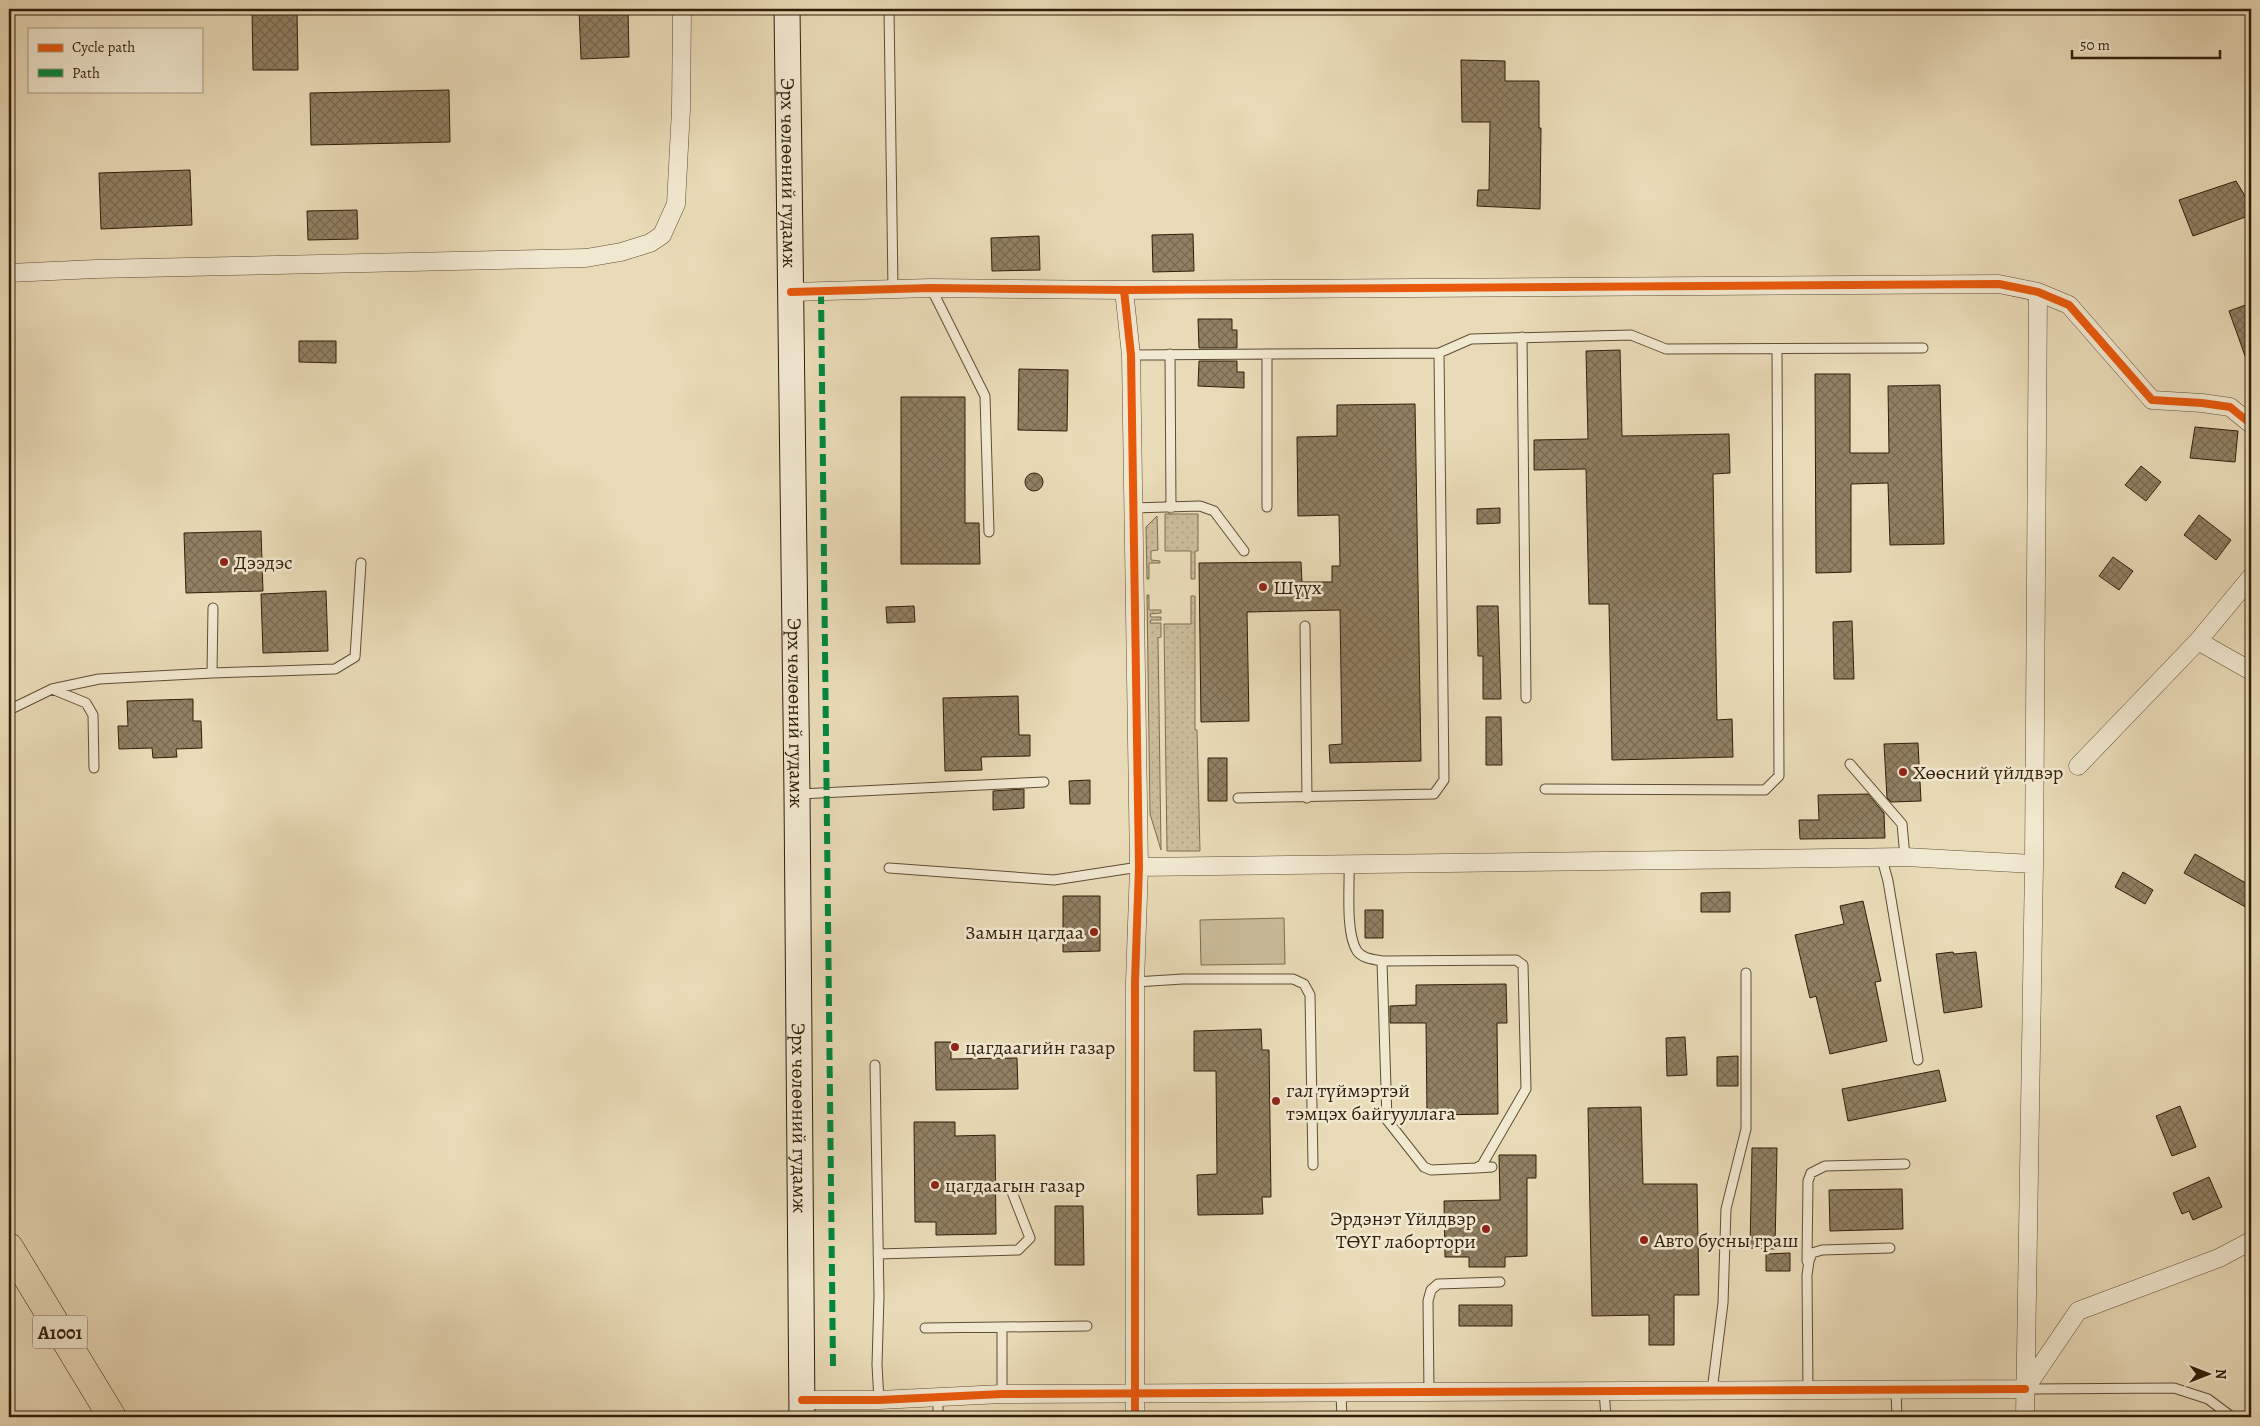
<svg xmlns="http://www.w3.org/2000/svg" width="2260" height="1426" font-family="Alegreya,serif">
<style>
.grass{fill:url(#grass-dots);stroke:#7e6c51}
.pitch{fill:#cabb99;stroke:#7e6c51}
.building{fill:url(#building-cross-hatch);stroke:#311e09}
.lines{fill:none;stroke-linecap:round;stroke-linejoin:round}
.lane-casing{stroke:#5f4d34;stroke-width:11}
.street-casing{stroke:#5f4d34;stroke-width:19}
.secondary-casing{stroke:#311e09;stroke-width:27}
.highway-casing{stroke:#311e09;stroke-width:29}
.lane{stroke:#f1e8d0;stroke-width:9}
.street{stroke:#f1e8d0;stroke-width:18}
.secondary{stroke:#f1e8d0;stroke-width:25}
.highway{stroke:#e9dbb7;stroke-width:28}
.quiet{stroke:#00873e;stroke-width:6;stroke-dasharray:12 6;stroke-linecap:butt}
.cycleway-casing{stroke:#f1e8d0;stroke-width:11}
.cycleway{stroke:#e8590c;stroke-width:8}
.poi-dot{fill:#8f2418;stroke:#f1e8d0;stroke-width:2}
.labels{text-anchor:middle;stroke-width:5;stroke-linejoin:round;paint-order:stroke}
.shield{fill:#f1e8d0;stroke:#6b5b45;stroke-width:1}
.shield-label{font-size:19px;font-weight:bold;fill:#311e09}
.street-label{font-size:20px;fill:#311e09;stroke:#f1e8d0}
.poi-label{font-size:20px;fill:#311e09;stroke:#f1e8d0;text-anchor:start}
</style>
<defs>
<pattern id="grass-dots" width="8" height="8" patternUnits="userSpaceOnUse" patternTransform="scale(1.25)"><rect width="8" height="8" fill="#cabb99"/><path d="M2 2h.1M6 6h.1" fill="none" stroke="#aea082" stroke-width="1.8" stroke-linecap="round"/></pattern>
<pattern id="building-cross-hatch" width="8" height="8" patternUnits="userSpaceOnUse" patternTransform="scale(1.25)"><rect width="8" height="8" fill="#918063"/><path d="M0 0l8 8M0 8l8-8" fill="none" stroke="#776850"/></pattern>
</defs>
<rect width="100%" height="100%" fill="#e9dbb7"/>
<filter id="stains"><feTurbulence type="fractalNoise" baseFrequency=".004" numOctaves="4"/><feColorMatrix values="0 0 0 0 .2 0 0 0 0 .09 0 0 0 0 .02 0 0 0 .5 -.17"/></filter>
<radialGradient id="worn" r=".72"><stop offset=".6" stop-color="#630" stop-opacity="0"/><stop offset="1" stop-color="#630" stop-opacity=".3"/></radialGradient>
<path class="grass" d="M1165 514H1198V551H1195V579H1191V551H1165Z
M1157 516 1158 550 1151 551V560L1160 561V563H1149V579H1147L1146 527Z
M1147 595H1149V610H1161V613L1150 614 1151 617H1161V620H1151L1150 623H1161V637L1158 638 1161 850 1150 814Z
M1191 596H1195V730H1197L1200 851H1167L1164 624H1191Z"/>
<path class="pitch" d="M1284 918 1285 964 1201 965 1200 920Z"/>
<path class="building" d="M252 9H297L298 70H253Z
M579 9H628L629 57 581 59Z
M1461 60 1505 61V81H1539V128H1541L1540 209 1477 206 1478 190H1489L1490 122H1462Z
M449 90 450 142 311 145 310 93Z
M190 170 192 225 101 229 99 173Z
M2236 181 2251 206V215L2193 236 2179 200Z
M357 210 358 239 308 240 307 211Z
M1193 234 1194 271 1153 272 1152 235Z
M1039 236 1040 270 992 271 991 238Z
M2251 303V366L2249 367 2229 311Z
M1198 319H1232V330H1237V348H1199Z
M299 341H336V363L299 362Z
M1620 350 1622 436 1729 434 1730 473 1713 474 1717 720 1732 719 1733 757 1612 760 1609 604H1589L1586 469 1534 470V440L1588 439 1586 351Z
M1199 361H1237V372H1244V388L1198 386Z
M1019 369 1068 370 1067 431 1018 430Z
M1815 374H1850V453H1889L1888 386 1940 385 1944 544 1890 545 1888 483 1851 484V572L1816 573Z
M901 397H965V523H979L980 564H901Z
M1415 404 1421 761 1330 763 1329 745 1342 744 1340 610 1247 612 1249 721 1201 722 1199 563 1301 562 1302 582H1332V566H1340L1339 515 1298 516 1297 437 1337 436V405Z
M2195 427 2238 431 2235 462 2190 458Z
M2141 466 2161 482 2146 501 2125 485Z
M1025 482a9 9 0 1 1 18 0a9 9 0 1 1-18 0Z
M1500 508V523L1477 524V509Z
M2199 515 2231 540 2216 560 2184 535Z
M261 531 263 591 186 593 184 533Z
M2113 557 2133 571 2119 590 2099 576Z
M326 591 328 651 263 653 261 594Z
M914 606 915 622 887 623 886 607Z
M1477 606H1498L1501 699H1483V656H1478Z
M1852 621 1854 679H1834L1833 622Z
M1018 696 1019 735H1030V756L981 757 982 770 945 771 943 698Z
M193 699V721H201L202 748 176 749 177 757 153 758 152 748 119 749 118 726H128L127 701Z
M1486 717H1501L1502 765H1486Z
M1918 743 1921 801 1891 802 1887 798 1884 744Z
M1208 758H1227V801H1208Z
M1090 780V804H1070L1069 781Z
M1024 789V808L993 810V791Z
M1868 794 1884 813 1885 838 1800 839 1799 820H1819L1818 795Z
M2195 854 2251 886V910L2184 873Z
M2123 872 2153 890 2145 904 2115 887Z
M1730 892V912H1701V893Z
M1063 896H1100V951L1063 952Z
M1863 901 1881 981 1875 982 1887 1041 1830 1054 1816 996 1810 998 1795 935 1844 924 1840 906Z
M1365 910H1383V938H1365Z
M1953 952 1954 954 1976 952 1982 1007 1944 1013 1936 954Z
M1506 984 1507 1023H1497L1498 1114 1427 1115 1426 1023H1390V1006L1416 1005V985Z
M1261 1029 1262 1050H1269L1271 1197H1262L1263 1214 1198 1215 1197 1175 1217 1174 1216 1071H1194V1031Z
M1685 1037 1687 1075 1667 1076 1666 1038Z
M935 1042H951V1059L1017 1058 1018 1089 936 1090Z
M1738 1056V1086H1717V1057Z
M1939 1070 1946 1101 1848 1121 1842 1089Z
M2180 1106 2196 1147 2172 1156 2156 1116Z
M1641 1107 1643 1184H1697L1699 1295H1674V1345H1649V1315L1592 1316 1588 1108Z
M914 1122H955V1136L995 1135 996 1234 936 1235V1222H915Z
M1752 1148H1777L1775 1249 1750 1248Z
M1499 1155H1536V1178H1527V1256L1505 1257V1267H1469V1257H1445L1444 1201 1500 1200Z
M2209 1177 2222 1207 2193 1220 2189 1211 2182 1214 2173 1193Z
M1902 1189 1903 1229 1830 1231 1829 1190Z
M1055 1206H1083L1084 1265H1055Z
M1790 1253V1271H1766V1254Z
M1459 1305H1512V1326H1459Z"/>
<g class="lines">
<g class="lane-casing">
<path id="lane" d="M889 9 893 289
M931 288 985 396 989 532
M1522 337 1526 698
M1170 354 1171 508
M1131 355 1439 353 1471 339 1631 335 1666 349 1923 348
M1267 507V354
M1132 508 1200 506 1214 511 1244 551
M1305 626 1307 798
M212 673 213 608
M52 689 99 679 212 673 335 669 355 657 361 563
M9 710 52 689 86 703 93 715 94 768
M1850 764 1902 824 1905 857
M1545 789 1765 790 1779 776 1777 349
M800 794 1044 782
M1238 798 1434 794 1444 780 1439 353
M1882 859 1888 881 1918 1060
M1349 864C1350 886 1345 932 1357 951 1363 959 1373 959 1382 961L1516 960 1523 965 1526 1089 1482 1165 1476 1168 1431 1170 1424 1167 1387 1120 1382 961
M889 868 1054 880 1139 867
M1135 982 1183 979H1293L1304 984 1310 995 1313 1165
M875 1065 879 1296 877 1365 879 1400
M1477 1168 1492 1167
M878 1254 1018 1250 1030 1238 1012 1192
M1807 1261 1808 1181 1811 1173 1825 1166 1905 1164
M1002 1327V1394
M925 1328 1087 1326
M2025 1389 2174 1388 2208 1399 2232 1417
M1896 1390 1897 1417
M1604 1391 1606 1417
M1712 1391 1723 1303 1726 1209 1746 1129V973
M1808 1391 1807 1275 1809 1261 1812 1253 1822 1250 1890 1248
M1429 1393 1428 1301 1431 1290 1438 1284 1500 1282
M1341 1394 1342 1417
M938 1417V1398"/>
</g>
<g class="street-casing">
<path id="street" d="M9 273 96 269 586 258 621 252 650 243 662 235 676 204 681 109 682 9
M1124 290 1131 355 1139 867 1135 982V1417
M791 292 931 288 1124 290 1999 284 2038 292 2069 305 2152 400 2202 403 2230 407 2251 424
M2198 641 2251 671
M2078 766 2198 641 2251 577
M1139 867 1905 857 2034 864
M2025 1389 2078 1311 2219 1258 2251 1241
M802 1400H879L1002 1394 2025 1389
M2025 1417 2034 864 2038 292"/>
</g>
<g class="secondary-casing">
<g id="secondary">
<path id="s1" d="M787 9 797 794 802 1417"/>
</g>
</g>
<g class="highway-casing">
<path id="highway" d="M9 1247 112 1417"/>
</g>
<use href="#lane" class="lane"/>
<use href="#street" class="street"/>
<use href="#secondary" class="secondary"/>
<use href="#highway" class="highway"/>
<path class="quiet" d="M821 292 833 1366"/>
<g class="cycleway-casing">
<path id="cycleway" d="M1124 290 1131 355 1139 867 1135 982V1417
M791 292 931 288 1124 290 1999 284 2038 292 2069 305 2152 400 2202 403 2230 407 2251 424
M802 1400H879L1002 1394 2025 1389"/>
</g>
<use href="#cycleway" class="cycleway"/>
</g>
<g class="poi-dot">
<circle cx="224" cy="562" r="5"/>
<circle cx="1263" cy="587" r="5"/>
<circle cx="1903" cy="772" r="5"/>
<circle cx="1094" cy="932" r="5"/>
<circle cx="955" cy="1047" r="5"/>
<circle cx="1276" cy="1101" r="5"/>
<circle cx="935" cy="1185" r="5"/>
<circle cx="1486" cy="1229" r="5"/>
<circle cx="1644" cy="1240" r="5"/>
</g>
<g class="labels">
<rect class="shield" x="32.5" y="1315.5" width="55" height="33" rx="4"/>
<g class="shield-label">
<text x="60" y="1339">A1001</text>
</g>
<g class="street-label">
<text dy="7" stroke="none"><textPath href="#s1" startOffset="164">Эрх чөлөөний гудамж</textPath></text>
<text dy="7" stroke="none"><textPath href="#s1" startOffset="704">Эрх чөлөөний гудамж</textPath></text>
<text dy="7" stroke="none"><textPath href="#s1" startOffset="1109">Эрх чөлөөний гудамж</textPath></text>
</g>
<g class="poi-label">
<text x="234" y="569">Дээдэс</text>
<text x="1273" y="594">Шүүх</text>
<text x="1913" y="779">Хөөсний үйлдвэр</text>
<text x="1084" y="939" text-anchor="end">Замын цагдаа</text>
<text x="965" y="1054">цагдаагийн газар</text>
<text x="1286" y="1097">гал түймэртэй<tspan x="1286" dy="23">тэмцэх байгууллага</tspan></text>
<text x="945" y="1192">цагдаагын газар</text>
<text x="1476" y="1225" text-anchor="end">Эрдэнэт Үйлдвэр<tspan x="1476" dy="23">ТӨҮГ лабортори</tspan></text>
<text x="1654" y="1247">Авто бусны граш</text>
</g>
</g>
<rect width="2260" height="1426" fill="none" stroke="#e9dbb7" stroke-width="30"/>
<rect x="10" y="10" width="2240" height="1406" fill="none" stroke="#311e09" stroke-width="2.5"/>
<rect x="15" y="15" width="2230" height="1396" fill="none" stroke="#311e09"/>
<rect x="28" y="28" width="175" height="65" fill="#f1e8d0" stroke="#a49780"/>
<rect x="38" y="44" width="25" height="8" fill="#e8590c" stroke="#a49780"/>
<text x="72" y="52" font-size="15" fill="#311e09">Cycle path</text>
<rect x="38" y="69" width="25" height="8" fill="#00873e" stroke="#a49780"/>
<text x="72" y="78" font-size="15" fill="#311e09">Path</text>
<g transform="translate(2208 1374) rotate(90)" stroke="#f1e8d0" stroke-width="4" paint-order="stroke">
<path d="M0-4L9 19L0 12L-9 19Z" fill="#311e09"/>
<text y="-8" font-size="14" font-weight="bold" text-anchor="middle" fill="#311e09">N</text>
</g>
<path d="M2072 50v8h148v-8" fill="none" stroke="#311e09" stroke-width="2.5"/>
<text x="2080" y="50" font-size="15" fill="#311e09" stroke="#f1e8d0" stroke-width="4" paint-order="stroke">50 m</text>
<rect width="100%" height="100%" filter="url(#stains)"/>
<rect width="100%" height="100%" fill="url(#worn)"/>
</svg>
